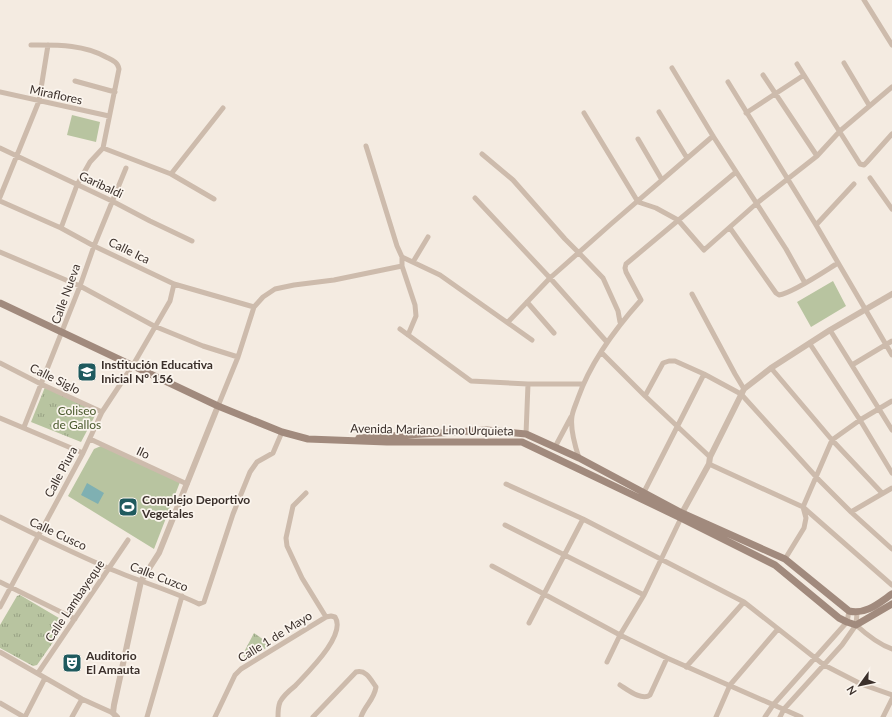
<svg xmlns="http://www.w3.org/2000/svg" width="892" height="717" font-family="Lato,sans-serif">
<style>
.grass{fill:#b8c4a0}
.park{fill:url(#park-tufts)}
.water{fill:#7fb0b2}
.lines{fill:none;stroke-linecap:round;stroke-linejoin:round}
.minor{stroke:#cdbbac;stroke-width:5}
.tertiary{stroke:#cdbbac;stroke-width:6}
.secondary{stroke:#a18a7d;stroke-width:7}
.labels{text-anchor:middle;stroke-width:3.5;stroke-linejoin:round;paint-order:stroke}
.street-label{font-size:12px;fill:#3b302b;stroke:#fbf5ee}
.poi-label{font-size:12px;font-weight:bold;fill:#3b302b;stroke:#fbf5ee;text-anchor:start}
.park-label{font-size:12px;fill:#4a5a2e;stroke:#fbf5ee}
</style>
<defs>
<pattern id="park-tufts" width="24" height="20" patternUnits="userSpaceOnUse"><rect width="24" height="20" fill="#b8c4a0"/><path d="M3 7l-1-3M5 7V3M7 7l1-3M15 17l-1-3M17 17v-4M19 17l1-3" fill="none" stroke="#97a083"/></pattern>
</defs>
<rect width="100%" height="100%" fill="#f4ebe1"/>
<path class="grass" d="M72 115 100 122 96 142 67 135Z
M833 281 846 306 811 327 797 302Z
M101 446 180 482 154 549 68 496 94 449Z"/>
<path class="park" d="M45 387 97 412 81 442 31 422Z
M20 595 64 621 65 625 37 665 33 666 0 648V625L17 596Z
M254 633 271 645 246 660 243 654Z"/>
<path class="water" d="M87 483 104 493 98 504 81 495Z"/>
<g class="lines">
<path class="minor" d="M864 0 892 45
M31 45C56 45 83 44 106 57 112 60 118 62 119 69L103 148 90 162 77 185 61 228
M844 63 869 105
M797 64 860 164 864 165 867 162 892 134
M672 68 713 136 786 249 805 283
M763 75 817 156
M75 81 115 92
M728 82 816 225 892 355
M0 92 109 116
M659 112 687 158
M584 113 638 202 656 208 678 220 704 250 757 203 817 156 840 131 892 87
M746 113 804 75
M638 139 662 180
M366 146 397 246 402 257 440 275 532 340
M0 148 112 201 150 221 192 241
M103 148 171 174 214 199
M482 154 513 180 565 239 579 253 603 278 618 311 620 322
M171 174 223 108
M870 178 892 209
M0 197 39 101 48 45
M475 198 550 278 606 341
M0 201 61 228 94 246 174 284 254 307
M816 225 854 184
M730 228 776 293 779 295C793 293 825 271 838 263
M0 252 80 286 154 326 203 346 238 357
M413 262 428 237
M402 266 415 305 416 316 408 335
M692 294 735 374 744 389
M527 302 554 333
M508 322 550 278 611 224 713 136
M400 329 471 381 528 384H583
M830 330 892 430
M810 344 860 420 892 473
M601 352 645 396 710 457
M0 363 41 384 102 412
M852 365 892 341
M771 368 832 440 882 493
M645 396 663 363 669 361H675L704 374 741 394 819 480 851 512 892 549
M218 406 238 357 254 307 263 297 275 289 294 285 334 280 402 266V257
M0 418 83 453
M24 427 80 286 94 246 126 168
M526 434 528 384
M90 439 187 484
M555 447 571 417
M579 458C575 446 570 429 572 416 573 410 576 404 578 398 591 361 615 329 641 300L626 272 625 268 626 264 736 172
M709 464 803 507 892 585
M506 484 583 519 744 602 824 665 861 684 892 695
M644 492 704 374
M306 493 293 506 286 538 287 546 302 578 326 617
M851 512 892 488
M0 517C36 535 71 552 108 568 138 581 170 590 199 604L204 602 233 514 250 472 257 462 273 453 282 432
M505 525 644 595
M785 559 804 528 806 518 803 507 832 440 860 420 892 401
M492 566 620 635 667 658 801 717
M0 582 75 619
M0 607 83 453 102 412 133 365 170 301 174 284
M529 623 583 519
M856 625C867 635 878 644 892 649
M0 652 82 699 113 713
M607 662 620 635 644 595 681 518
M686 667 744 602
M38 673 128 540
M620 685C628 690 642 701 650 695L667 658
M0 703 24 717
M25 717 45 678
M72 717 82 699
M147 717 182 596
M215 717 235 675 241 669 326 617 331 616 335 617C347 635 307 673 295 686 290 690 283 696 280 702 278 707 278 712 278 717
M313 717 356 672C366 669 371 680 376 687 374 700 365 705 361 717
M716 717 730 685 778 629
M765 717 773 705 847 622 849 611
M780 717 784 709 842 645 856 625 857 613
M883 717 892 699"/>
<path class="tertiary" d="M682 517V513L709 464 710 457 744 389 771 368 830 330 892 294
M117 717 113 713 114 705 141 581 159 553 218 406"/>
<path class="secondary" d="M0 303 218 406 282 432 308 439 387 442H522L681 518 775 565 839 618 847 622 856 625 892 604
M359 438 487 430 526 434 579 458 682 513 785 559 849 611C866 615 879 603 892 594"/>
</g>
<defs>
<g id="school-square" transform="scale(1)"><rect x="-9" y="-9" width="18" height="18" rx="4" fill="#1f5a5e" stroke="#fbf5ee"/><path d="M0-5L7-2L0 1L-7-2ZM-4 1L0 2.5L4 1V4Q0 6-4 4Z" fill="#fff"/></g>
<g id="stadium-square" transform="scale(1)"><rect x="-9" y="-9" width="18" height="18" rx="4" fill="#1f5a5e" stroke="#fbf5ee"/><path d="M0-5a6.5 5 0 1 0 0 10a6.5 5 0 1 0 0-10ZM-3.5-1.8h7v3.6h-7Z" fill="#fff"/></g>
<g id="theatre-square" transform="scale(1)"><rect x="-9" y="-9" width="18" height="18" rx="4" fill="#1f5a5e" stroke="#fbf5ee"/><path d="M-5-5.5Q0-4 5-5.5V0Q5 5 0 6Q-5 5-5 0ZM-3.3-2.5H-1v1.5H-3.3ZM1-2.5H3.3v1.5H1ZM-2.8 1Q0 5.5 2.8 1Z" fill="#fff"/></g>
</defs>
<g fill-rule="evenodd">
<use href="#school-square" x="87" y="372"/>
<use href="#stadium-square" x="128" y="507"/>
<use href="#theatre-square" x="72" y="663"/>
</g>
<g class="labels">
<g class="street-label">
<text transform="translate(56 95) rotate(12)" y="4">Miraflores</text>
<text transform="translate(101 185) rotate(25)" y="4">Garibaldi</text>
<text transform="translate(129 251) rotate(26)" y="4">Calle Ica</text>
<text transform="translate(66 294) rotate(-70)" y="4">Calle Nueva</text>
<text transform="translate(55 379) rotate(26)" y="4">Calle Siglo</text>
<text transform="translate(432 430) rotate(1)" y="4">Avenida Mariano Lino Urquieta</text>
<text transform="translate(143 453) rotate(25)" y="4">Ilo</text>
<text transform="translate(61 472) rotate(-62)" y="4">Calle Piura</text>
<text transform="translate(58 534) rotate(25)" y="4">Calle Cusco</text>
<text transform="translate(159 577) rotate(21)" y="4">Calle Cuzco</text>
<text transform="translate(75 601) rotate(-56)" y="4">Calle Lambayeque</text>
<text transform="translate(275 637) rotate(-32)" y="4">Calle 1 de Mayo</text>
</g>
<g class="poi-label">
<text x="101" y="369">Institución Educativa<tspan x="101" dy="14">Inicial Nº 156</tspan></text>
<text x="142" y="504">Complejo Deportivo<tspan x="142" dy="14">Vegetales</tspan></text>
<text x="86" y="660">Auditorio<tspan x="86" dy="14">El Amauta</tspan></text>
</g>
<g class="park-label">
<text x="77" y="415">Coliseo<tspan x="77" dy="14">de Gallos</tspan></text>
</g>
</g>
<g transform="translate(860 685) rotate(237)" stroke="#fbf5ee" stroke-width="3" paint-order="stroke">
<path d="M0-3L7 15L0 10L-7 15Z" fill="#3b302b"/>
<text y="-6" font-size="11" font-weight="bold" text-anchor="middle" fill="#3b302b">N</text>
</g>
</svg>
